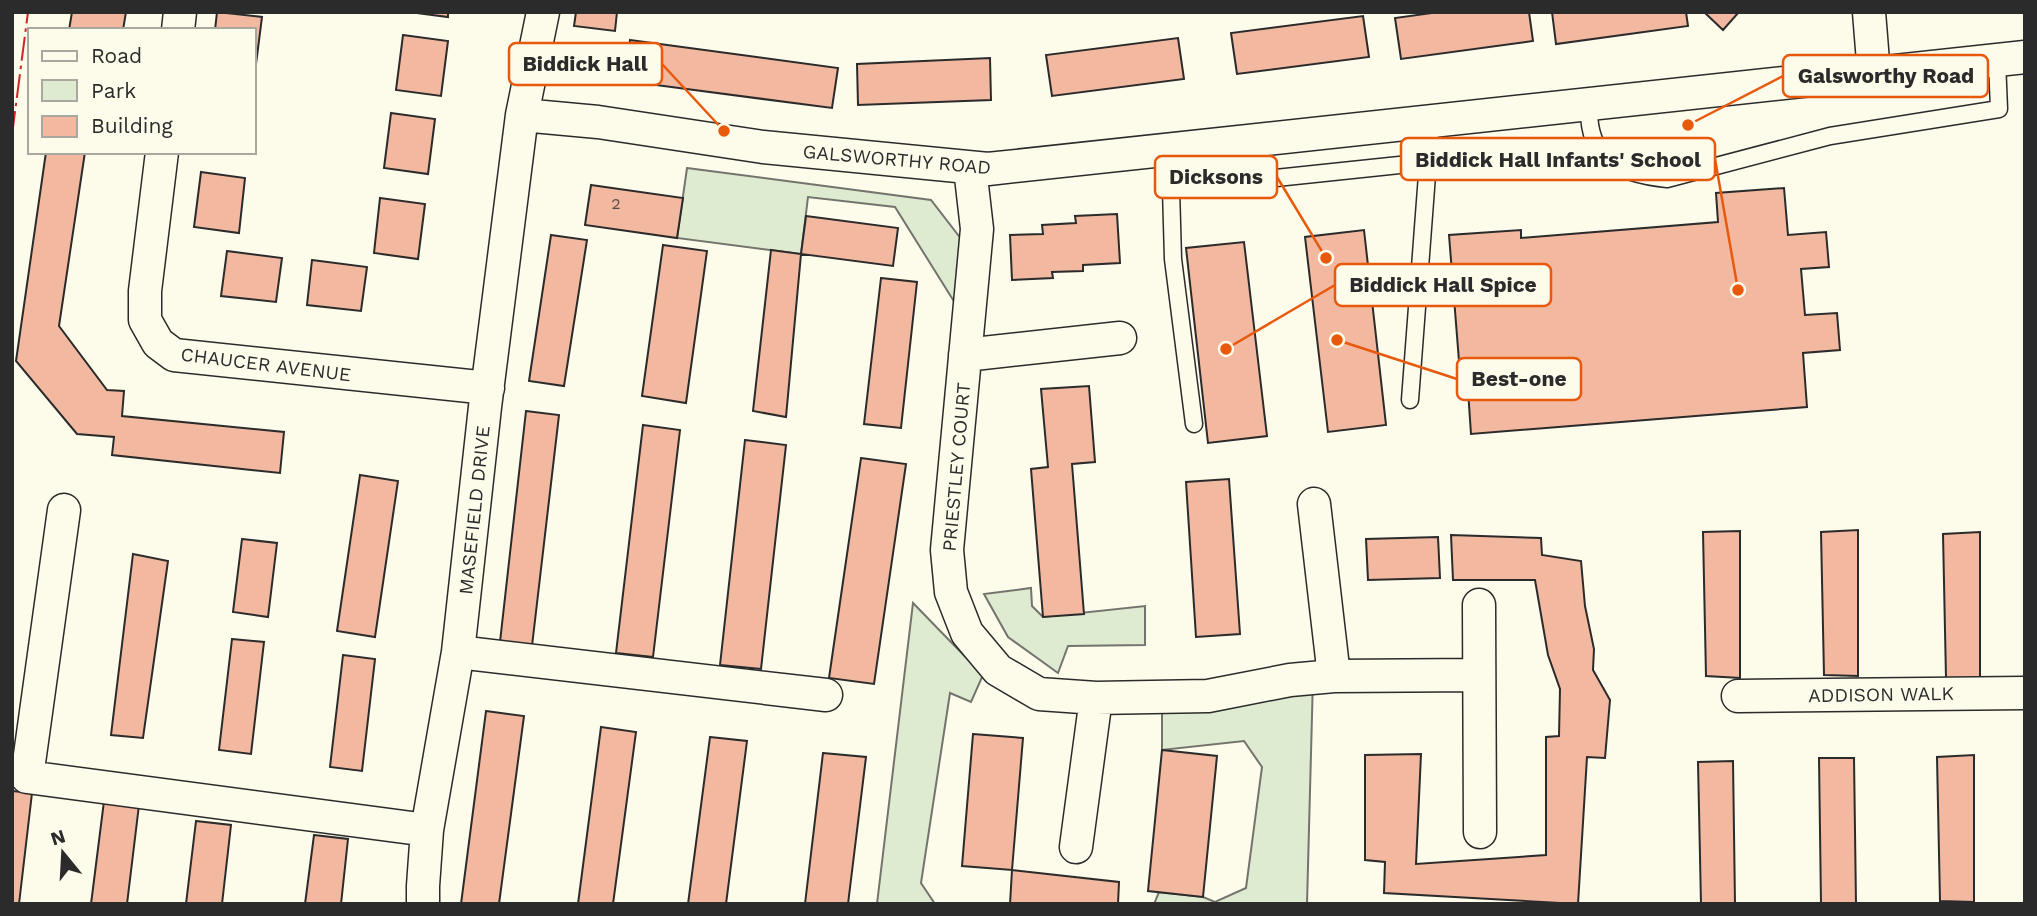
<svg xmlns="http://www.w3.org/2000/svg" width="2037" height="916" font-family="'Work Sans',sans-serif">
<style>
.green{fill:#deebd1;stroke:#74746e;stroke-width:2}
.building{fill:#f2b8a0;stroke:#2b2b2b;stroke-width:2}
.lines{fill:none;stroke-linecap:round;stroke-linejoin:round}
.lane-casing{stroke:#2b2b2b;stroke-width:19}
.street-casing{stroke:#2b2b2b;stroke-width:35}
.lane{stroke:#fdfbea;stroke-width:16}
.street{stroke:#fdfbea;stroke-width:32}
.power{stroke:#c62828;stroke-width:2;stroke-dasharray:24 5 3.5 5;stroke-linecap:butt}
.labels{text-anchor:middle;stroke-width:5;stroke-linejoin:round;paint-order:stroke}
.number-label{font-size:16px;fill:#5d4e48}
.street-label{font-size:19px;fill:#2b2b2b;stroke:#fdfbea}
.leader{fill:none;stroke:#e8590c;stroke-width:2.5}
.callout-dot{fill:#e8590c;stroke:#fdfbea;stroke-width:2.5}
.callout{fill:#fdfbea;stroke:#e8590c;stroke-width:2.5}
.callout-label{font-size:21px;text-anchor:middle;font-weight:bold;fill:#2b2b2b}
</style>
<rect width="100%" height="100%" fill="#fdfbea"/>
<path class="green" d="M687 168 931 200 965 244 955 303 895 207 808 197 801 254 677 238Z
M1031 588 1032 606 1043 617 1145 606V645L1068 646 1058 673 1008 637 984 594Z
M913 603 983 675 971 702 950 693 921 883 935 904H877Z
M1313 678 1307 904H1154L1159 892 1203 897 1215 902 1246 888 1262 767 1244 741 1162 750V697Z"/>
<path class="building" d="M72 12H126L123 30H69Z
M217 12 262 17 255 72 254 30H215Z
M409 12H448V17Z
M576 12H617L615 31 574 26Z
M1439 12H1529L1533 41 1401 59 1395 18Z
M1552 12H1686L1688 26 1556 44Z
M1704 12H1739L1723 30Z
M1363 16 1369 57 1237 74 1231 33Z
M403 35 448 41 441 96 396 90Z
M1178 38 1184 79 1052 96 1046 55Z
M630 40 838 68 832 108 625 81Z
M990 58 991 100 858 105 857 64Z
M391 113 435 119 428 174 384 168Z
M46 152H85L59 326 107 390 124 391 122 416 284 432 280 473 112 455 114 437 77 434 16 361Z
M201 172 245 178 239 233 194 227Z
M591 185 683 198 677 238 585 225Z
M1784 188 1788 235 1826 232 1829 267 1801 269 1805 315 1837 313 1840 350 1803 353 1807 407 1471 434 1466 361H1459L1449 235 1521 230V238L1718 222 1716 193Z
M380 198 425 204 418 259 374 253Z
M1117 214 1120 263 1083 265V271L1052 272 1053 278 1012 280 1010 235 1043 234 1042 225 1076 223 1075 216Z
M806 216 898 228 893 266 801 254Z
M1364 230 1386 425 1328 432 1305 237Z
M551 235 587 240 564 386 529 381Z
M1244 242 1267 436 1208 443 1186 248Z
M663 245 707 251 686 403 642 396Z
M771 250 801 254 786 417 753 411Z
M227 251 282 258 276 302 221 296Z
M312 260 367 267 361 311 307 305Z
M881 278 917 282 901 428 864 424Z
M1089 386 1095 462 1072 464 1084 614 1043 617 1031 469 1048 467 1041 389Z
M526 411 559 415 532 646 500 642Z
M643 425 680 430 653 657 616 653Z
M745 440 786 445 761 669 720 665Z
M861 458 906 464 874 684 829 678Z
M360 475 398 481 375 637 337 631Z
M1229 479 1240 634 1196 637 1186 482Z
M1858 530V676L1824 675 1821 532Z
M1740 531V678L1706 676 1703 532Z
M1980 532V679L1946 678 1943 534Z
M1451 535 1541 538 1542 555 1581 561 1585 606 1594 649 1593 670 1610 700 1605 758 1587 757 1578 904 1384 893 1385 862 1365 860V755L1421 754 1416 864 1546 855V737L1559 736 1560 689 1548 655 1535 580H1453Z
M1438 537 1440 578 1368 580 1366 539Z
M242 539 277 543 268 617 233 612Z
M133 554 168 561 143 738 111 735Z
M232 639 264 642 251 754 219 750Z
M343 655 375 659 362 771 330 767Z
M486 711 524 716 499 904H461Z
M601 727 636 732 613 904H578Z
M973 734 1023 738 1012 870 962 866Z
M710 737 747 741 726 904H688Z
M1162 750 1217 756 1203 897 1148 891Z
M823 753 866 757 848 904H805Z
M1974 755V902L1940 901 1937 757Z
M1819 758H1854L1856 904H1821Z
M1733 761 1735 904H1701L1698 762Z
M12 791 32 793 19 904H12Z
M104 801 139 805 127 904H91Z
M196 821 231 825 222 904H186Z
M314 835 348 839 341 904H305Z
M1012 870 1119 882 1118 904H1010Z"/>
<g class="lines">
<g class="lane-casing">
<path id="lane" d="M1589 105C1587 159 1618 174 1667 179L1830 136 1999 109 1997 61
M1162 149 1171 189 1428 162
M1171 189 1173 259 1194 424
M1410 400 1431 122"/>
</g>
<g class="street-casing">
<path id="street" d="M1869 12 1874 74
M178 30 180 12
M522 115 598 122 763 147 988 169 2025 57
M162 152 145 291V320L158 343 174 355 488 388
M970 168 977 229 947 550 951 592 967 633 998 670 1039 694 1096 698 1208 696 1290 680 1334 676 1479 675
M965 355 1120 338
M1314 504 1334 676
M64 510 27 777 427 830
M1479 605 1480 832
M458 652 826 695
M1738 696 2025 693
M1076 847 1096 698
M423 904V886L427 830 458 652 485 407 522 115 543 12"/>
</g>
<use href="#lane" class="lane"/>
<use href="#street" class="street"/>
<path class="power" d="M12 135 28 12"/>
</g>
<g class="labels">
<g class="number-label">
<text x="616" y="209">2</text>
</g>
<g class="street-label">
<text transform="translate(897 159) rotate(5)" y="7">GALSWORTHY ROAD</text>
<text transform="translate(266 364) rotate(7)" y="7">CHAUCER AVENUE</text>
<text transform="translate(956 467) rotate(-85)" y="7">PRIESTLEY COURT</text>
<text transform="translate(474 510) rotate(-84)" y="7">MASEFIELD DRIVE</text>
<text transform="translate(1881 694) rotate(-1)" y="7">ADDISON WALK</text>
</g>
</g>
<path class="leader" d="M724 131L662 64M1688 125L1783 76M1738 290L1715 159M1326 258L1277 177M1226 349L1335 285M1337 340L1457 379"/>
<g class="callout-dot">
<circle cx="724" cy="131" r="7"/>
<circle cx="1688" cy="125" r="7"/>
<circle cx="1738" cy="290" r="7"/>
<circle cx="1326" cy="258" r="7"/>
<circle cx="1226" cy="349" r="7"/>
<circle cx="1337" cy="340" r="7"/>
</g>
<g class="callout">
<rect x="509" y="43" width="153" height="42" rx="7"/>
<rect x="1783" y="55" width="205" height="42" rx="7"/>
<rect x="1401" y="138" width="314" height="42" rx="7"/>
<rect x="1155" y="156" width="122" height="42" rx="7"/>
<rect x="1335" y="264" width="216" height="42" rx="7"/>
<rect x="1457" y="358" width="124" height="42" rx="7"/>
</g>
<g class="callout-label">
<text x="585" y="71">Biddick Hall</text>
<text x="1886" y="83">Galsworthy Road</text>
<text x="1558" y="167">Biddick Hall Infants' School</text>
<text x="1216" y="184">Dicksons</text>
<text x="1443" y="292">Biddick Hall Spice</text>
<text x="1519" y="386">Best-one</text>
</g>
<rect width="2037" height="916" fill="none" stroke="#2b2b2b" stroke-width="28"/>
<rect x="28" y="28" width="228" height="126" fill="#fdfbea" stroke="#a9a89e" stroke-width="2"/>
<rect x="42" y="51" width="35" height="10" fill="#fdfbea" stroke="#a9a89e" stroke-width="2"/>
<text x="91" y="63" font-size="21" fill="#2b2b2b">Road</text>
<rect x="42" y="80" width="35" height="21" fill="#deebd1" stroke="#a9a89e" stroke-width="2"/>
<text x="91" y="98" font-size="21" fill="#2b2b2b">Park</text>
<rect x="42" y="116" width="35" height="21" fill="#f2b8a0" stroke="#a9a89e" stroke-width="2"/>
<text x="91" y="133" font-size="21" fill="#2b2b2b">Building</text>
<g transform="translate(63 853) rotate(342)" stroke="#fdfbea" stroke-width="5" paint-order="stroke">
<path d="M0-5L12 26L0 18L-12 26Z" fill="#2b2b2b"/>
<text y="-10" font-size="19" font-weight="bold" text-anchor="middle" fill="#2b2b2b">N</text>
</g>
</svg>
